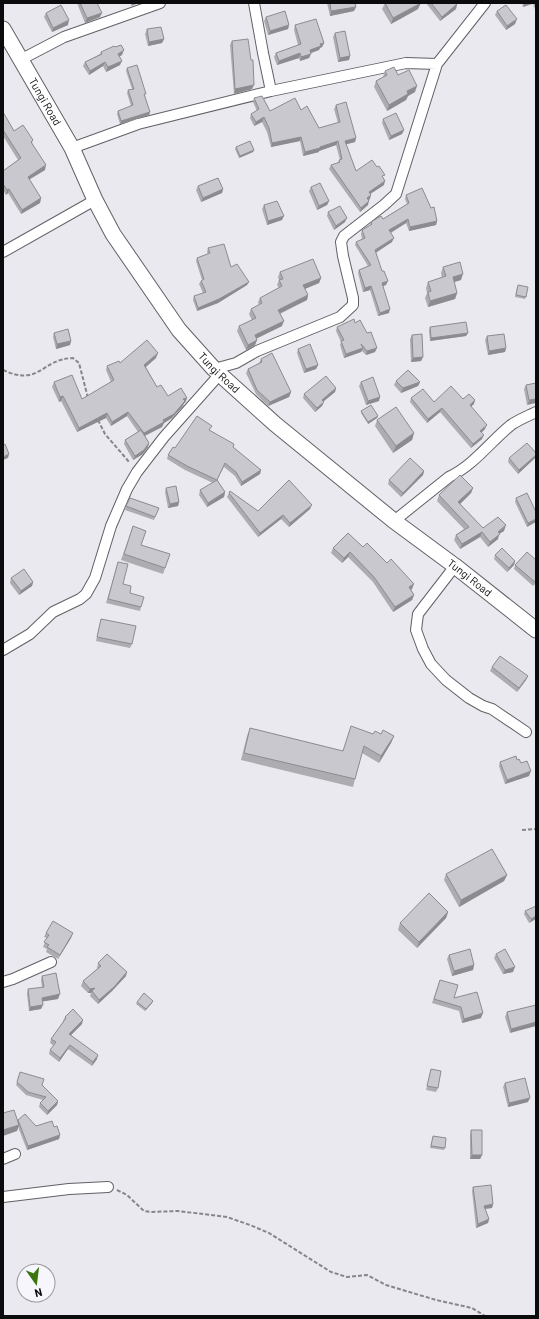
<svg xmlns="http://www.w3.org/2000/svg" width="539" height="1319" font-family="Barlow,sans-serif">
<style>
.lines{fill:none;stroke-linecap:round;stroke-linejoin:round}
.street-casing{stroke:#606066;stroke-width:12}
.secondary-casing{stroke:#606066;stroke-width:17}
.path{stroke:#86868a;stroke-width:2;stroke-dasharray:4 2;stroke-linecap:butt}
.street{stroke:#fff;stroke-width:10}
.secondary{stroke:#fff;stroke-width:15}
.wall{fill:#acacb1}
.shaded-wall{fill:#8c8c90}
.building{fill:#c8c8ce;stroke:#8c8c90}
.labels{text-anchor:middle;stroke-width:3;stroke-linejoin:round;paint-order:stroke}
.street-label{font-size:11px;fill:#0b0b0d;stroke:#f6f6fc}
</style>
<rect width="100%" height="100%" fill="#e9e9ef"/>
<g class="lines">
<g class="street-casing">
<path id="street" d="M254 3 263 53 271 91
M20 60 64 37 160 3
M72 148 138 124 271 91 406 63 437 64
M3 252 95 200
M214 369 236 363 257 351 340 317 353 305V298L343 256 341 242 344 236 384 205 396 194 437 64 485 3
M394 521 449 477C474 465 490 442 511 425 518 420 528 416 536 412
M455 566 418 614 416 630 423 649 431 664 446 680 469 698 483 706 492 709 526 732
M3 650 30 634 53 612 80 599 86 594 95 578 111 526 127 489 137 472 164 437 220 374
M3 982 13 979 51 962
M3 1159 15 1154
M3 1197 69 1189 108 1187"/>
</g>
<g class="secondary-casing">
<g id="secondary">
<path id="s1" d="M3 29 72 148 95 200 113 234 179 330 214 369 275 424 394 521 455 566 536 630"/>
</g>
</g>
<path class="path" d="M3 370C40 387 41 359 73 358L79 363 88 398
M98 420 105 434 130 463
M522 830 536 829
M117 1190 127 1195 144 1211 151 1212 178 1211 227 1217 250 1225 269 1233 331 1272 347 1277 367 1275 386 1285 436 1300 472 1308 485 1316"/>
<use href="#street" class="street"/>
<use href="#secondary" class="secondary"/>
</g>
<path class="wall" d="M77 3H97L100 17 85 23Z
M327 3H355L356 7 354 11 330 16Z
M385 3 418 9 391 24 382 9Z
M426 3H456L457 4 456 9 440 21Z
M522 3H536V12L533 4 523 7Z
M497 11 515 24 506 30 495 15Z
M46 13 68 25 52 32 44 17Z
M266 17 289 25 288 29 268 35 264 21Z
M295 25 324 43 322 47 320 48 319 50 311 53 309 58 300 61 299 58 277 65 274 57 276 53 298 45 294 30Z
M147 29 164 39 162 43 148 46 145 34Z
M335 33 350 56 349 60 338 62 333 37Z
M232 41 252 89 234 94 230 45Z
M115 47 122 55 119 56 120 65 106 72 103 66 89 75 83 66 85 62 100 54 101 52Z
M127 68 145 97 150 112 149 115 120 124 117 114 118 111 131 106 127 93 128 90 132 89 126 71Z
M385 71 398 75 415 92 408 96 406 100 387 111 374 87 376 81 383 77Z
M254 98 270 111 301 110 319 128 338 123 334 109 336 105 356 138 355 142 346 144 356 171 384 179V185L370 194V199L368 200V205L360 212 329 169 331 165 338 163 339 160H340L336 145 319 151V152L303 156 300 141 271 147 267 132 262 122 254 126 250 118 251 114 257 111 253 102Z
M3 112 14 131 33 140 32 143 45 170 29 180 41 198 40 203 21 214 8 193 6 195 3 190V171L18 160 3 136Z
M383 119 404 130 402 134 389 140 382 123Z
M236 147 254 150 253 152 239 158 235 149Z
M198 186 223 189 222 193 201 202 196 190Z
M311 187 329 201 327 205 317 210 309 191Z
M406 195 431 208 437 221 436 225 409 231 406 223 391 233 392 242 376 253 386 285 383 286 389 313 378 316 370 290 363 292 358 273 359 270 368 266 355 245 356 242 362 239 361 234 362 230 370 225 371 222 383 219 407 204 405 199Z
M264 205 282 220 267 225 262 209Z
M328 212 345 222 334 230 327 216Z
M208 248 231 267 247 285 218 303 197 311 193 300 194 296 203 293 199 284 201 281 202 280 196 261 197 258 208 254 207 252Z
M443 267 461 280 454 282 457 293 455 299 428 307 425 298 427 293 426 288 428 282 442 278 441 273Z
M280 272 321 278 319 283 305 289 308 295 307 300 280 314 282 326 256 339 257 340 255 345 246 350 237 331 239 326 252 320 249 314 251 309 259 305 258 302 260 298 279 288 277 285 279 280 278 277Z
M517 287 526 297 525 299 515 297Z
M355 323 375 352 366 355 362 351 361 352 344 358 340 345 341 342 336 331 337 327Z
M430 327 468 333 466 336 430 341 429 331Z
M54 333 71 341 70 345 56 349 53 337Z
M412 335 423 357 421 361 411 362 410 339Z
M487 336 506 348 505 352 488 355 485 340Z
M298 349 318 365 316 369 304 373 297 353Z
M156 358 146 367 157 387 168 396 187 398 185 403H184L183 406 172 418 164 423 162 427 145 436 149 443 148 447 143 454 133 460 124 444 125 440 138 432 127 416 111 426 106 418 77 432 61 401 59 402 52 387 54 382 82 399 111 382 106 370 107 366Z
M261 359 291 392 289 397 268 406 256 394 246 373 248 369 259 363Z
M396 381 420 382 418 386 401 393 394 385Z
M361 382 379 401 366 405 359 386Z
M536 383 527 405 524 389 526 385Z
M336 388 335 392 323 402 322 406 315 412 303 398 304 394Z
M411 398 434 402 463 399 474 404 471 406 485 429 482 432V439L471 448 440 412 427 423 410 402Z
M361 411 378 416 377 418 368 424 361 413Z
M377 420 414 433 412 440 393 453 375 426Z
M210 431 233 447 261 470 260 474 241 486 235 476 224 467 217 480 225 492 224 497 207 507 199 495 200 490 213 483 185 470 167 459 168 455 175 448Z
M509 458H535L518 474 508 462Z
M424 471 423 475 401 497 388 484 389 480Z
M166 488 179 502 178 506 168 508 165 492Z
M473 488 471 493 460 504 483 528 504 531 499 534 498 539 488 547 480 537 460 549 454 540 456 535 464 529 437 501 439 495Z
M229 493 258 511 310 509 289 527 281 519 258 537 227 497Z
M130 498 159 508 154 520 125 510Z
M516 498 536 512 527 527 515 502Z
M133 526 141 545 170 554 163 574 121 560Z
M363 547 412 589 411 590 414 595 412 600 393 612 373 582 348 557 342 563 331 553 333 548Z
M495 555 515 561 514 565 507 572 494 559Z
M536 560V583L533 586 514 569 515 565Z
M118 562 123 584 130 593 141 607 140 611 106 603Z
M11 578 33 582 32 586 19 595 10 583Z
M101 619 132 644 130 648 96 641Z
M492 667 528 676 526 680 517 692 490 671Z
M250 728 343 751 373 734H381L394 736 391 743 379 763 362 753 355 779 353 787 241 760 247 736Z
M517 760 521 763 529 776 505 784 499 766 500 762Z
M446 874 507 875 504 881 459 907 444 880Z
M536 906 529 923 524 914 525 911Z
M448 912 446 918 417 948 398 930 400 923Z
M46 933 71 938 58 959 46 952 47 949 43 947 47 938 44 937Z
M496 954 513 972 503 974 494 958Z
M449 955 474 965 473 970 452 976 447 959Z
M98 963 126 976 112 991 98 1004 90 996 91 993H88L81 986 83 981 98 968H97Z
M42 976 58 999 42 1001 41 1009 29 1011 27 994 28 989 42 988 41 980Z
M440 980 454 998 481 1018 462 1023 459 1011 432 1003Z
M137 1002 152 1003 145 1011 136 1004Z
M536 1005 510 1033 505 1017 507 1012Z
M65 1017 82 1024 71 1035 97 1059 92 1066 68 1049 59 1062 49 1054 50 1050 54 1046 50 1043 51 1039 64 1021H63Z
M431 1069 438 1088 436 1092 426 1090Z
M20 1072 42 1085 58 1101 57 1105 47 1115 39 1107 40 1103 43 1100 26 1095 16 1085Z
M505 1083 528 1102 508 1107 503 1087Z
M18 1120 36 1126 54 1127 60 1135 59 1139 27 1150 18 1127 17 1131Z
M471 1130 482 1155 480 1159H470V1135Z
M433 1136 445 1148 444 1150 430 1148Z
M473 1187 493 1204 492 1208 485 1209 489 1219 488 1223 476 1228 472 1191Z"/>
<path class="shaded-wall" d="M132 3H139L131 6Z
M421 3 418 9 391 24 393 18Z
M525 3H533L523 7Z
M457 4 456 9 440 21 442 17Z
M356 7 354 11 330 16 331 11Z
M102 13 100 17 85 23 87 18Z
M517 19 515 24 506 30 507 26Z
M69 20 68 25 52 32 53 28Z
M289 25 288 29 268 35 270 31Z
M164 39 162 43 148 46 149 42Z
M324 43 322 47 320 48 319 50 308 54 310 50 320 44Z
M124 50 122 55 117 58 118 54Z
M300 53 299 58 277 65 279 61Z
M311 54 309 58 300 61 301 57Z
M350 56 349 60 338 62 340 58Z
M122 61 120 65 106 72 108 67Z
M105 62 103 66 89 75 90 71Z
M254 85 252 89 234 94 235 89Z
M417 86 415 92 408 96 406 100 387 111 389 105 407 91Z
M150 112 149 115 120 124 121 121Z
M264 117 262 122 254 126 256 122Z
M404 130 402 134 389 140 391 136Z
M301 137 300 141 271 147 272 143Z
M356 138 355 142 344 145 345 141Z
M338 141 336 145 319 151V152L303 156 305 152Z
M254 150 253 152 239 158 240 156Z
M46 165 45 170 26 181 28 177Z
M385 181 384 185 367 196 369 192Z
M9 189 8 193 6 195 7 190Z
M223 189 222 193 201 202 203 198Z
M371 195 370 199 365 202 367 198Z
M41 198 40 203 21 214 22 210Z
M329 201 327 205 317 210 319 206Z
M369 201 368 205 360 212 361 208Z
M284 216 282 220 267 225 268 221Z
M347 218 345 222 334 230 336 226Z
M408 219 406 223 388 234 389 230Z
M437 221 436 225 409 231 410 227Z
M394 238 392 242 373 254 375 250Z
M463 274 461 280 451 283 453 277Z
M321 278 319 283 302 290 303 285Z
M388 281 386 285 380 287 382 283Z
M249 282 247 285 218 303 197 311 198 308Z
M371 286 370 290 363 292 365 288Z
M457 293 455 299 428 307 430 301Z
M308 295 307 300 276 315 278 310Z
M390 309 389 313 378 316 380 313Z
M284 321 282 326 253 340 255 335Z
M468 333 466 336 430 341 431 338Z
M257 340 255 345 246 350 248 345Z
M71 341 70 345 56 349 57 344Z
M363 348 361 352 344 358 346 354Z
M377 348 375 352 366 355 367 351Z
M506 348 505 352 488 355 489 351Z
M158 353 156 358 143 369 144 365Z
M423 357 421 361 411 362 413 358Z
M318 365 316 369 304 373 306 369Z
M420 382 418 386 401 393 403 388Z
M336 388 335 392 320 404 322 400Z
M291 392 289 397 268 406 270 402Z
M63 396 61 401 59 402 60 397Z
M380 397 379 401 366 405 368 401Z
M187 398 185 403H184L183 406 172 418 164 423 162 427 142 437 144 433 163 420 183 399Z
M536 399V403L527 405 529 400Z
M475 400 474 404 468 409 470 405Z
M324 402 322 406 315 412 317 408Z
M442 408 440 412 427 423 428 419Z
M128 412 127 416 111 426 112 422Z
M107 413 106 418 77 432 79 428Z
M378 416 377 418 368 424V422Z
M487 425 485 429 479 435 480 431Z
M414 433 412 440 393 453 396 446Z
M484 435 482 439 471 448 473 444Z
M149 443 148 447 143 454 133 460 135 456Z
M9 454 8 458 3 460V457Z
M536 455 535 458 518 474 519 470Z
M261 470 260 474 241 486 242 482Z
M424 471 423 475 401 497 403 493Z
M473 488 471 493 456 508 458 502Z
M225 492 224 497 207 507 208 503Z
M179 502 178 506 168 508 170 504Z
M312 505 310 509 289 527 290 523Z
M283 515 281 519 258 537 260 533Z
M536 519V522L527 527 528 523Z
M506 525 504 531 499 534 498 539 488 547 490 542 498 532Z
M482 532 480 537 460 549 462 544Z
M350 552 348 557 342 563 344 558Z
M515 561 514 565 507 572 509 568Z
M33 582 32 586 19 595 21 591Z
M414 584 412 589 407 592 409 587Z
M414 595 412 600 393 612 395 607Z
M528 676 526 680 517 692 519 688Z
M394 736 391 743 379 763 381 756Z
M531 771 529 776 505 784 507 780Z
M507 875 504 881 459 907 461 900Z
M448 912 446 918 417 948 419 942Z
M536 916V919L529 923 531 919Z
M73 933 71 938 58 959 60 955Z
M474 965 473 970 452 976 454 971Z
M515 967 513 972 503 974 505 970Z
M127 972 126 976 112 991 98 1004 99 1000Z
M95 988 92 991 91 993H88L90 989Z
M60 994 58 999 40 1002 42 998Z
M153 1001 152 1003 145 1011 146 1009Z
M43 1005 41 1009 29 1011 30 1007Z
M483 1013 481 1018 462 1023 464 1019Z
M83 1020 82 1024 68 1038 69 1034Z
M536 1022V1026L510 1033 511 1029Z
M70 1045 68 1049 59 1062 60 1058Z
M98 1055 97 1059 92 1066 93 1062Z
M530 1098 528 1102 508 1107 509 1103Z
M58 1101 57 1105 47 1115 48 1111Z
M19 1125 17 1131 3 1136V1130Z
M60 1135 59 1139 27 1150 28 1146Z
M472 1155H482L480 1159H470Z
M493 1204 492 1208 482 1209 484 1206Z
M489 1219 488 1223 476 1228 478 1224Z"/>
<path class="building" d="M80 3H97L102 13 87 18Z
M330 3H355L356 7 331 11Z
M385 3H421L393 18Z
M431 3H456L457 4 442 17Z
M61 5 69 20 53 28 46 13Z
M506 5 517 19 507 26 497 11Z
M285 11 289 25 270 31 266 17Z
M316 19 324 43 320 44 321 46 310 50 311 54 301 57 300 53 279 61 276 53 301 44 295 25Z
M161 27 164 39 149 42 147 29Z
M345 31 350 56 340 58 335 33Z
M248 39 251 60H253L254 85 235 89 232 41Z
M121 45 124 50 118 54 122 61 108 67 105 62 90 71 85 62 102 54 101 52 114 46 115 47Z
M137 65 146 94H144L150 112 121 121 118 111 133 105 128 90 134 89 127 68Z
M394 67 398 75 409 70 417 86 407 91 408 94 389 105 376 81 387 75 385 71Z
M262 96 270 111 295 98 301 110 307 106 319 128 340 122 336 105 346 102 356 138 345 141 356 171 372 160 377 167 379 166 385 175 382 176 385 181 369 192 371 195 367 198 369 201 361 208 331 165 340 162 339 160 342 159 338 141 320 147V148L305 152 301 137 272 143 269 128 264 117 256 122 251 114 259 109 254 98Z
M3 112 14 131 23 125 33 140 31 142 46 165 28 177 41 198 22 210 9 189 7 190 3 184V171L21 158 3 130Z
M396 113 404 130 391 136 383 119Z
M250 141 254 150 240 156 236 147Z
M218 178 223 189 203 198 198 186Z
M320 183 329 201 319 206 311 187Z
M422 188 431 208 434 207 437 221 410 227 408 219 389 230 394 238 375 250 382 271H384L388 281 382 283 390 309 380 313 371 286 365 288 359 270 371 265 356 242 365 238 362 230 372 224 371 222 381 216 383 219 409 203 406 195Z
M277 201 284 216 268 221 264 205Z
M340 206 347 218 336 226 328 212Z
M224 244 231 267 237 264 249 282 219 299 198 308 194 296 206 292 201 281 204 279 197 258 210 253 208 248Z
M313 259 321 278 303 285 308 295 278 310 284 321 255 335 257 340 248 345 239 326 256 318 251 309 262 303 260 298 282 286 279 280 283 279 280 272Z
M460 262 463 274 453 277 457 293 430 301 428 292 431 291 428 282 446 276 443 267Z
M518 285 528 287 526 297 516 295Z
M354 319 355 323 360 320 367 333 371 332 377 348 367 351 361 344 363 348 346 354 341 341 344 340 337 327Z
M466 322 468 333 431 338 430 327Z
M68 329 71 341 57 344 54 333Z
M422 334 423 357 413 358 412 335Z
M504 334 506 348 489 351 487 336Z
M147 340 158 353 144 365 157 387 161 385 168 396 181 388 187 398 183 399 185 401 174 414 163 420 164 422 144 433 128 412 112 422 107 413 79 428 63 396 60 397 54 382 72 375 82 399 114 380 107 366 119 361 120 363Z
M310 344 318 365 306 369 298 349Z
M272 353 291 392 270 402 257 390 248 369 262 362 261 359Z
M408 370 420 382 403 388 396 381Z
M326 376 336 388 322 400 324 402 317 408 304 394Z
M373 377 380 397 368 401 361 382Z
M536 383V399L529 400 526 385Z
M451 386 463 399 469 394 475 400 470 405 487 425 480 431 484 435 473 444 442 408 428 419 411 398 423 389 434 402Z
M371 405 378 416 368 422 361 411Z
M396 407 414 433 396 446 377 420Z
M197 416 212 426 209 430 234 444 233 447 261 470 242 482 236 472 225 463 217 480 187 466 168 455 173 447 175 448Z
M141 430 149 443 144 450 135 456 125 440Z
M527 443 536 453V455L519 470 509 458Z
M5 444 9 454 3 457V445Z
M410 458 424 471 403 493 389 480Z
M460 475 473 488 458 502 483 528 498 517 506 525 498 532 500 534 490 542 482 532 462 544 456 535 469 527 439 495Z
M217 480 225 492 208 503 200 490Z
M289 480 312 505 290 523 283 515 260 533 229 493 230 491 258 511Z
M176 486 179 502 170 504 166 488Z
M527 493 536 512V519L528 523 516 498Z
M130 498 159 508 155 517 126 506Z
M133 526 146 531 141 545 170 554 165 568 124 554Z
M348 533 363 547 367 543 387 563 391 559 414 584 409 587 414 595 395 607 374 577 350 552 344 558 333 548Z
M502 548 515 561 509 568 495 555Z
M527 552 536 560V581L535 582 515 565Z
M118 562 128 564 123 584 131 586 130 593 144 597 141 607 108 599Z
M24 569 33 582 21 591 11 578Z
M101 619 136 626 132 644 97 637Z
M500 656 528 676 519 688 492 667Z
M351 726 373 734 375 731 381 734 383 730 394 736 381 756 364 746 355 779 244 753 250 728 343 751Z
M516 756 517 760 519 759 521 763 527 761 531 771 507 780 500 762Z
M492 849 507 875 461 900 446 874Z
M429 893 448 912 419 942 400 923Z
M536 906V916L531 919 525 911Z
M53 921 73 933 60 955 47 947 49 945 44 942 49 935 46 933Z
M470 949 474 965 454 971 449 955Z
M505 949 515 967 505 970 496 954Z
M107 954 127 972 114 987 99 1000 92 991 95 988 90 989 83 981 101 966 98 963Z
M56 973 60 994 42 998 43 1005 30 1007 28 989 44 987 42 976Z
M440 980 458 985 454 998 477 992 483 1013 464 1019 461 1007 434 999Z
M144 993 153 1001 146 1009 137 1002Z
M536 1005V1022L511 1029 507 1012Z
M73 1009 83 1020 69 1034 98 1055 93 1062 70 1045 60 1058 50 1050 56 1042 51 1039 66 1018 65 1017Z
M431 1069 441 1071 438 1088 427 1086Z
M20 1072 44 1079 42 1085 58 1101 48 1111 40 1103 46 1097 28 1092 17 1082Z
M525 1078 530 1098 509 1103 505 1083Z
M14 1110 19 1125 3 1130V1113Z
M25 1114 36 1126 52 1121 54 1127 57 1126 60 1135 28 1146 18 1120Z
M471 1130H482V1155H472Z
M433 1136 446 1138 445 1148 431 1146Z
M491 1185 493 1204 484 1206 489 1219 478 1224 473 1187Z"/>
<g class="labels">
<g class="street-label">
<text dy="4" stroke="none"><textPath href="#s1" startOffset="84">Tungi Road</textPath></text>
<text dy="4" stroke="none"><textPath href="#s1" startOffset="408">Tungi Road</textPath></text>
<text dy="4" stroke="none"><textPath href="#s1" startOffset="732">Tungi Road</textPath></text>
</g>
</g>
<rect width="539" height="1319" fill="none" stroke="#0b0b0d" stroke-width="8"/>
<g transform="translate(36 1283) rotate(166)"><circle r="19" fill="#f6f6fc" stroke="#98989c"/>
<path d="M0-3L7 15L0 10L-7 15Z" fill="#3b760d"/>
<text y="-6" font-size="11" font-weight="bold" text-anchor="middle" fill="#0b0b0d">N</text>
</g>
</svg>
